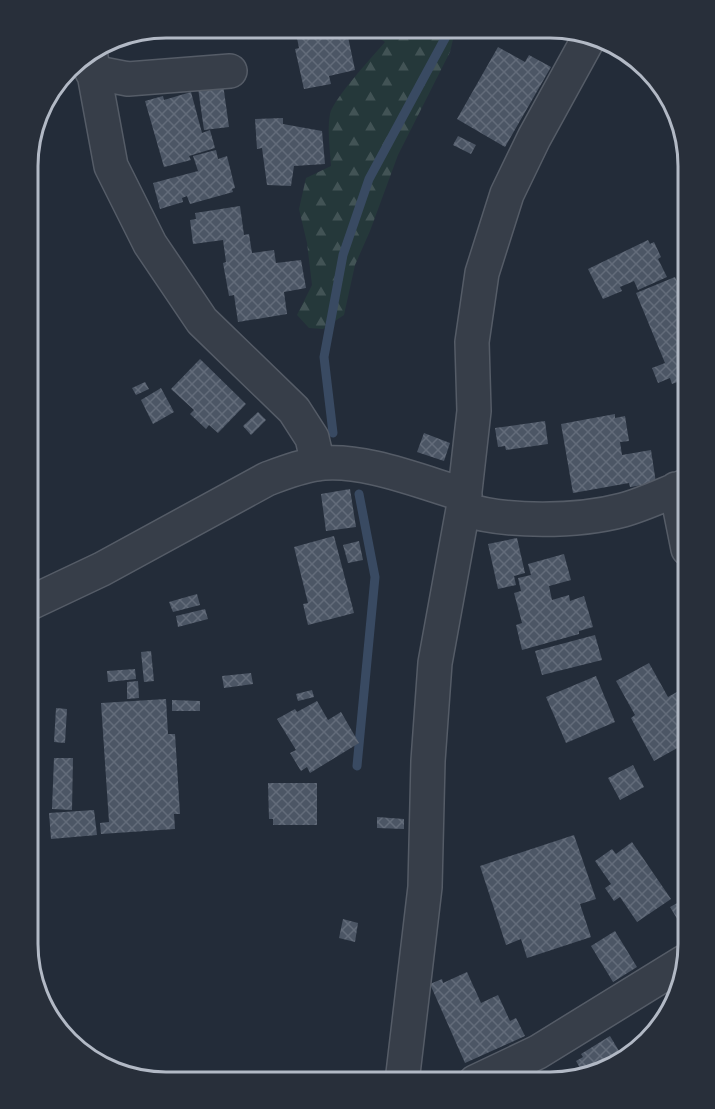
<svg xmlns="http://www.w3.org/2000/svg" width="715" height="1109" font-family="'Work Sans',sans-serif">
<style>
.forest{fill:url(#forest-firs)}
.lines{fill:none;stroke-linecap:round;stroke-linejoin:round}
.stream{stroke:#394a62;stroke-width:9}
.building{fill:url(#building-cross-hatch)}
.minor-casing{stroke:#555c67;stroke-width:36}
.minor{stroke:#373e49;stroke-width:33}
.rim{fill:none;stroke:#b2b9c5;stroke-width:3}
</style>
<defs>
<pattern id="forest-firs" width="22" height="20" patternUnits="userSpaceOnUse" patternTransform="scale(1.5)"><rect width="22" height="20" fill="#25383a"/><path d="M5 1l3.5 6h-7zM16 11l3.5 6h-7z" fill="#425355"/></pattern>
<pattern id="building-cross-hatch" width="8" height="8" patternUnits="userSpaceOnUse" patternTransform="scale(1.5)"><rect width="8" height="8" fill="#4c5665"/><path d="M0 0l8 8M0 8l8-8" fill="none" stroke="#636c7a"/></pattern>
</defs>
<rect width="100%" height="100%" fill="#232c39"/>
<path class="forest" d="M455 31 450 52 398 155 370 231 355 265 344 315 323 329 309 328 297 315 312 285 307 243 299 209 306 178 331 166C330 148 327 131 330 114 333 99 373 56 385 42L370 32Z"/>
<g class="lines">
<path class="stream" d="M333 433 324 357 343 255 369 179 449 31
M357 766 375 577 359 494"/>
</g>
<path class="building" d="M347 32 355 70 329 76 331 84 304 89 295 49 299 48 296 33Z
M498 47 525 62 529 55 551 67 505 147 457 119Z
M223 84 229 127 204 130 198 88Z
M191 92 202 133 210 130 215 148 189 156 191 160 164 167 145 101 163 96 164 100Z
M283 118V124L322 131 325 164 294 166 291 186 267 185 262 148 257 149 255 119Z
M458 136 476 145 471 154 453 145Z
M216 150 218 159 227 156 235 188 232 189 233 192 190 204 187 196 182 198 183 202 160 209 153 183 198 171 193 156Z
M240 206 244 235 249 234 252 253 274 250 276 263 301 260 306 288 284 292 287 314 238 322 234 295 229 296 223 263 226 262 223 240 193 244 190 220 196 219 195 213Z
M648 240 650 244 654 242 661 257 658 259 667 277 638 290 634 281 620 287 622 291 603 299 588 269Z
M675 277 688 305V378L672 384 670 378 658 383 652 368 665 363 636 293Z
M200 359 246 404 218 433 209 425 206 429 190 414 194 410 171 389Z
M145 382 149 389 136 395 132 388Z
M161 388 174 412 153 424 141 400Z
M258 412 266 420 251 435 243 426Z
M615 414V418L625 416 629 441 620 442 622 455 651 450 656 483 630 487 629 483 573 493 561 424Z
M545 421 548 444 506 450 505 446 498 447 495 428Z
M424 433 450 443 444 461 417 452Z
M350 489 356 527 326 531 321 494Z
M334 536 354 613 308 625 303 604 308 603 294 547Z
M517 538 525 573 514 576 516 585 498 589 488 544Z
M359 541 363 560 348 563 343 545Z
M564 554 571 580 549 586 552 600 569 595 570 601 584 596 593 627 579 631V634L522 650 516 625 522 623 514 593 521 591 518 578 531 575 528 564Z
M197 594 200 605 173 612 169 602Z
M205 609 208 619 178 627 176 616Z
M595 635 602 660 542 675 535 651Z
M151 651 154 681 144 682 141 652Z
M649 663 668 697 684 688 688 695V742L654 761 631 718 635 715 616 681Z
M135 669 136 679 108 682 107 671Z
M251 673 253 684 224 688 222 676Z
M596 676 615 722 566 743 546 697Z
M138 681 139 698 127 699V682Z
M27 682 34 693 27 697Z
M312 690 314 697 298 701 296 694Z
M166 699 168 734H175L180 814H174L175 829 101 834 100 823 109 822 101 703Z
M172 700 200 701V711H172Z
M317 701 328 720 341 712 359 743 310 773 307 767 301 771 290 753 296 750 277 719 295 709 297 712Z
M56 708 67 709 65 743 54 742Z
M54 758H73L72 810 52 809Z
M633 765 644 787 620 800 608 778Z
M268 783H317V825H273V819H269Z
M94 810 97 835 51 839 49 813Z
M377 817 404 819V829L377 828Z
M574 835 596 899 580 904 591 937 527 958 521 939 506 945 480 866Z
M632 842 671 899 637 922 620 897 614 901 605 888 611 884 595 861 612 849 616 854Z
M688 897V937L670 907Z
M343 919 358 923 355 942 339 938Z
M615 931 637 967 613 982 591 946Z
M32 934 35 941 27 944V935Z
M467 972 481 1003 498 995 510 1021 516 1018 525 1036 465 1063 430 984 442 979 443 983Z
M610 1036 622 1056 603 1071 584 1075 576 1061 583 1057 581 1054Z"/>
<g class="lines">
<g class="minor-casing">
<path id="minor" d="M90 52 111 166 150 244 202 321 294 410 312 438 318 464
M92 72 128 79 230 71
M676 489 688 549
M463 509C507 523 578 522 623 510 645 504 667 493 688 485
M28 604 102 569 267 479C283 473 298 467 316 464 361 457 421 482 465 495
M402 1082 425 887 428 761 435 663 463 509 474 411 472 342 482 273 507 194 534 138 590 36
M475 1082 538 1052 684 962"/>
</g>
<use href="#minor" class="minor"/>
</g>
<path d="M0 0H715V1109H0ZM166 38H550A128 128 0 0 1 678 166V944A128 128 0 0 1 550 1072H166A128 128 0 0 1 38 944V166A128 128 0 0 1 166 38Z" fill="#282f3a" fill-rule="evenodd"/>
<path class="rim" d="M166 38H550A128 128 0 0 1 678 166V944A128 128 0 0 1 550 1072H166A128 128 0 0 1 38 944V166A128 128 0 0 1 166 38Z"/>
</svg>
